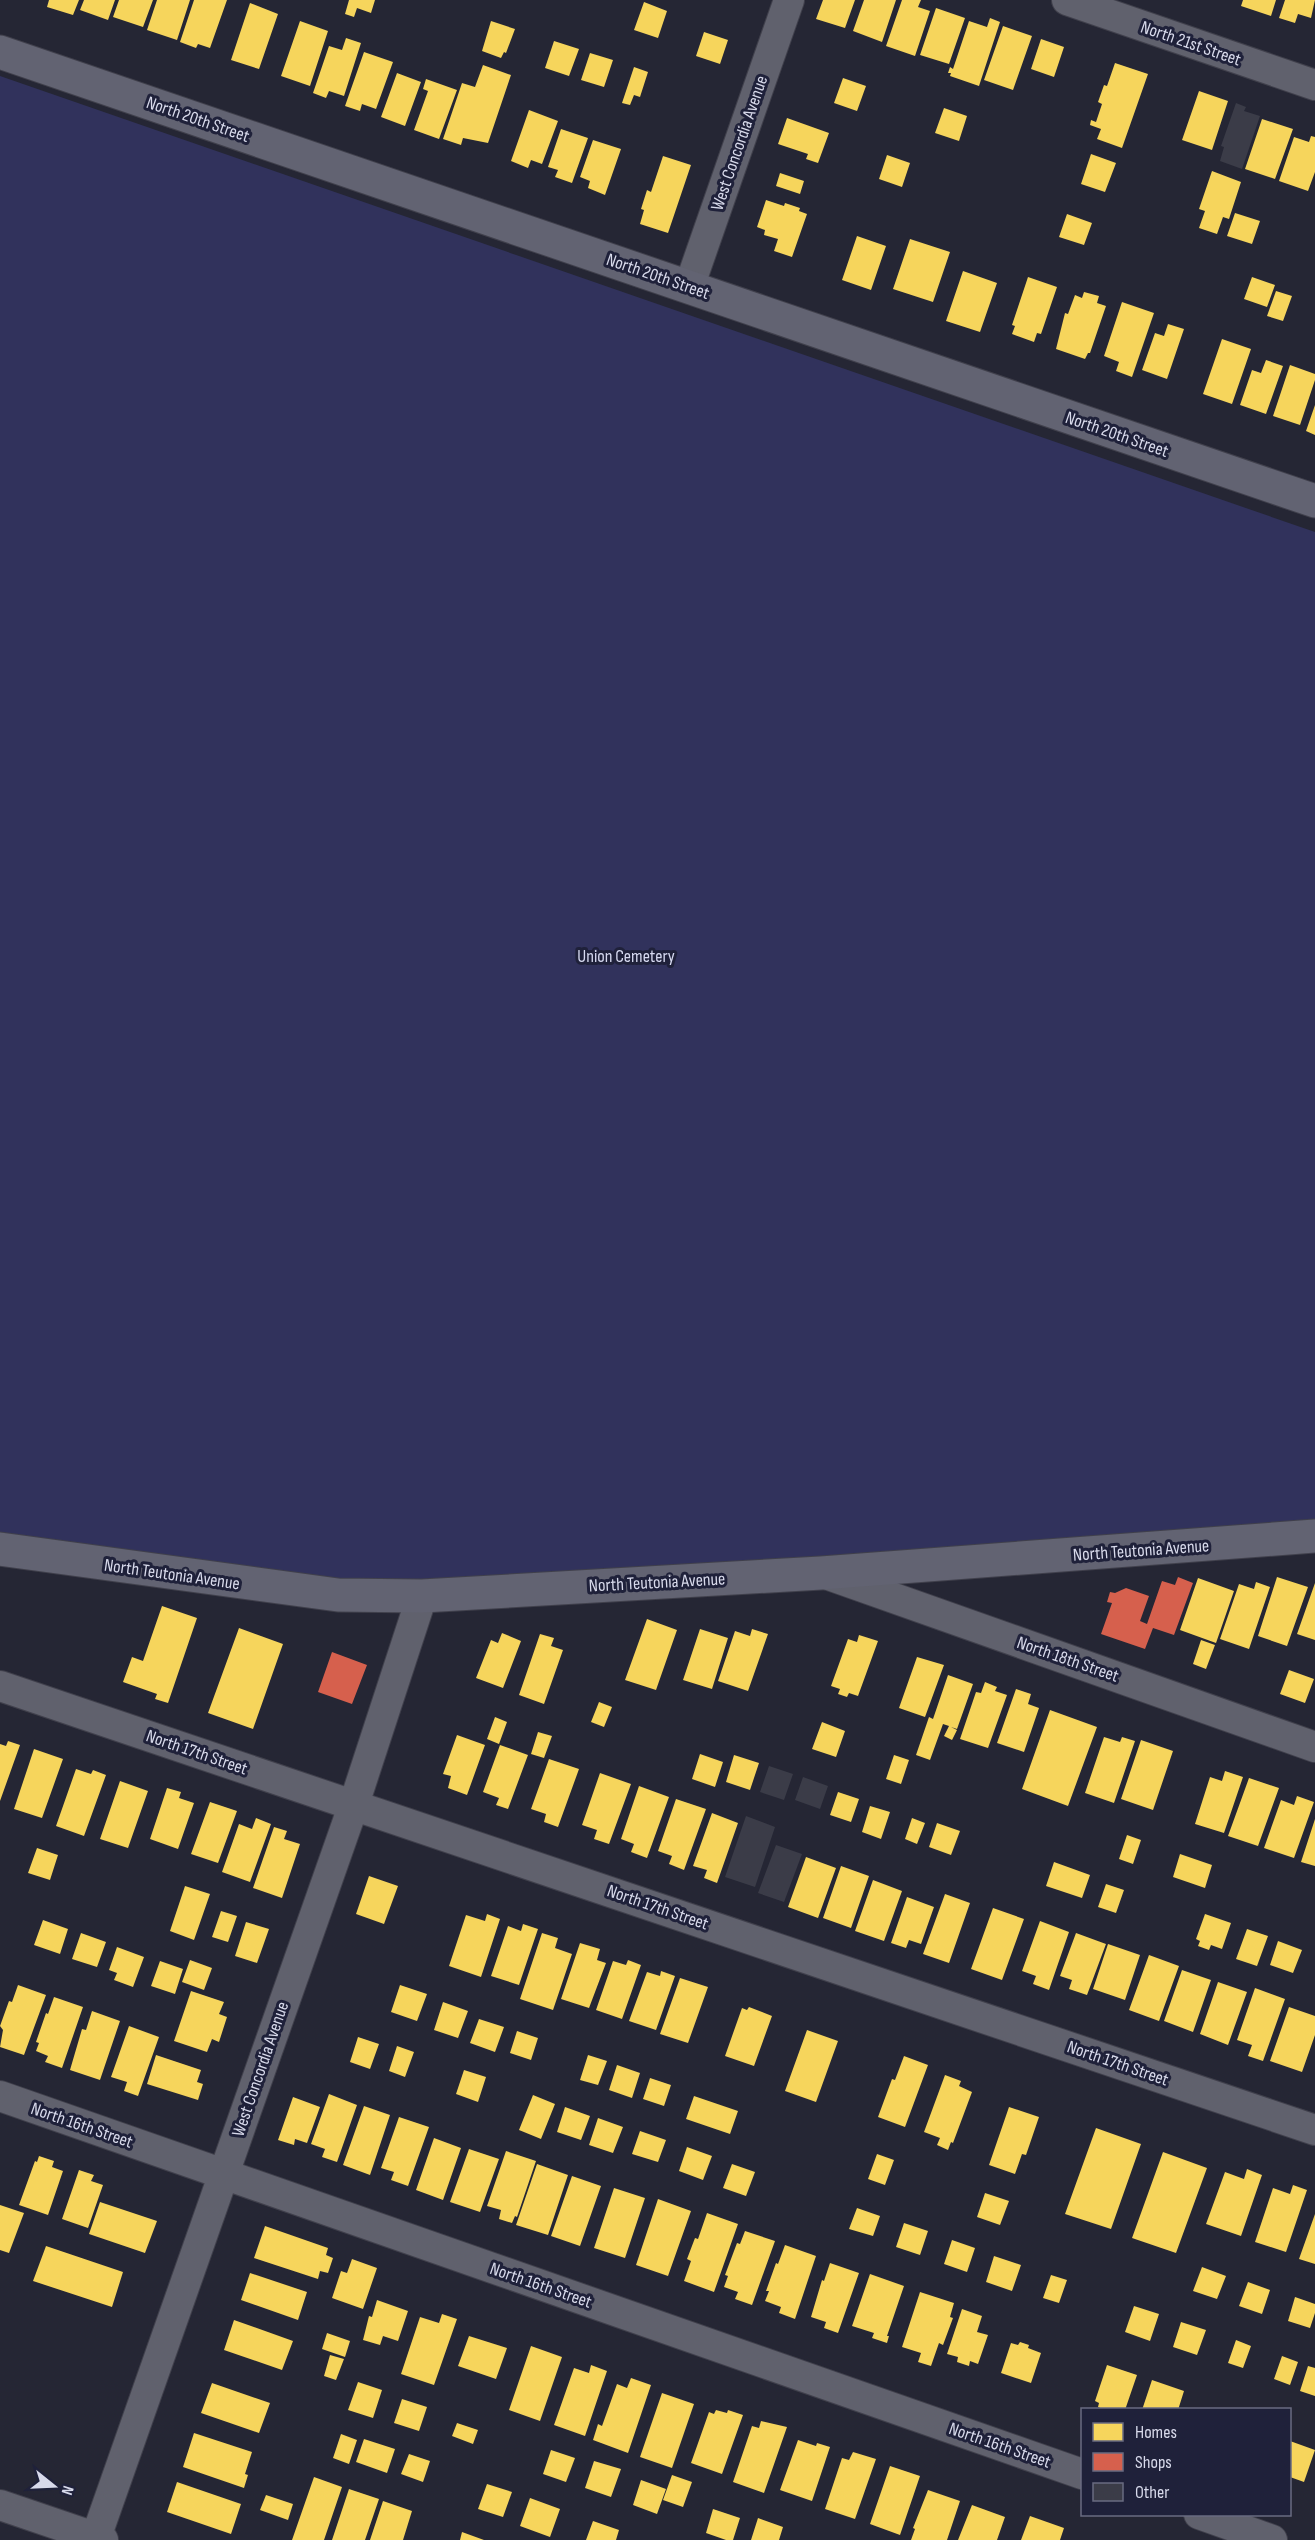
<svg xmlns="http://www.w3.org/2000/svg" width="1315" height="2540" font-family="'Sofia Sans Condensed',sans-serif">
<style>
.green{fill:#31325c}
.homes{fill:#f6d55c}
.shops{fill:#d6604d}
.building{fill:#3b3c48}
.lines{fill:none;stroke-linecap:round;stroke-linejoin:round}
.street-casing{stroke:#40404c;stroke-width:32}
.secondary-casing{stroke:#40404c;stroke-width:35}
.street{stroke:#60616d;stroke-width:30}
.secondary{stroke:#626372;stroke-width:33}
.labels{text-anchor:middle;stroke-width:6;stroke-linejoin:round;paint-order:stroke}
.street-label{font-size:18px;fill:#d8daeb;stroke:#1f213a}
.park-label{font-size:18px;fill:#d7daf1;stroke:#1f213a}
</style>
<rect width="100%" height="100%" fill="#252634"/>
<path class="green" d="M0 76 1315 532V1536L422 1596 0 1549Z"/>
<path class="homes" d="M49 0H79L73 15 47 7Z
M84 0H115L108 20 80 10Z
M119 0H153L143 27 113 17Z
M157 0H190L177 40 147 30Z
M194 0H227L210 48 198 44 196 48 180 42Z
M349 0H375L371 13 357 8 354 17 345 14Z
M823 0H855L845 28 816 19Z
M864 0H896L882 42 853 31Z
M902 0H921L918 7 930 11 915 56 886 46Z
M1243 0H1276L1271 16 1241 6Z
M1285 0H1315L1311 18 1298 14 1295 23 1279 18Z
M644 2 667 11 658 38 634 30Z
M250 3 278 14 259 69 231 60Z
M936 8 965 18 949 64 920 55Z
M990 18 1000 22 979 86 950 76 951 73H948L950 67 953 69 969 21 987 27Z
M300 21 328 31 310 86 281 76Z
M491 21 515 29 506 53 504 52 501 58 482 51Z
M1003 26 1032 36 1013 90 984 80Z
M704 32 728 40 720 64 696 56Z
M346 38 361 43 344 96 329 91 326 98 313 93 329 46 342 50Z
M1041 39 1064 47 1054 77 1031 69Z
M554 41 579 49 569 76 545 68Z
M364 52 393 62 376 109 362 104 360 111 345 106Z
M590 53 613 60 604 87 581 80Z
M1115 63 1148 74 1122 148 1097 139 1101 129 1090 125 1091 120 1096 122 1102 104 1098 102 1104 85 1107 86Z
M483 65 511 75 488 143 463 138 461 145 443 139 462 83 475 87Z
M634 67 648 72 640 97 634 95 630 105 622 103Z
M397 73 421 82 405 126 381 117Z
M843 78 866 86 857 111 834 103Z
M426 79 457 90 439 139 414 130 428 91 423 89Z
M1199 91 1228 101 1212 150 1182 140Z
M944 108 967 116 959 141 935 133Z
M529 110 558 121 542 164 531 160 528 168 511 161Z
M787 118 829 133 818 163 806 159 808 154 778 144Z
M1262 119 1293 129 1275 179 1245 169Z
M561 129 588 138 572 183 555 177 558 170 548 167Z
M1311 136 1315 137V172L1308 191 1279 181 1294 137 1309 142Z
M593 140 621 149 605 195 588 188 590 181 580 177Z
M1091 154 1116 163 1105 192 1081 184Z
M887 155 910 163 902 187 879 179Z
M663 156 691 165 668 233 640 224 644 210 641 209 647 190 651 192Z
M1212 171 1241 182 1229 219 1223 217 1217 234 1199 228 1205 211 1199 209Z
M780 173 804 181 800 194 776 186Z
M766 200 784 206 785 203 800 208 799 211 807 214 792 257 774 251 778 239 764 235 765 230 757 227Z
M1235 213 1260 221 1252 244 1227 236Z
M1067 214 1092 223 1084 245 1059 237Z
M857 236 886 246 871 290 842 280Z
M910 239 950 252 933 302 893 289Z
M963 271 997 283 980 332 946 321Z
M1028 277 1057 287 1041 334 1037 333 1034 342 1012 334 1015 326 1012 325Z
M1252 277 1275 285 1267 307 1244 299Z
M1276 291 1292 296 1283 321 1267 316Z
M1084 292 1099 296 1097 303 1106 306 1090 353H1088L1085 359 1056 349 1065 313 1068 314 1075 295 1082 298Z
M1122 302 1154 313 1132 377 1116 371 1119 362 1104 356Z
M1168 324 1184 329 1167 379 1142 370 1155 333 1164 336Z
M1222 339 1251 349 1232 404 1203 394Z
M1266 360 1283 366 1266 414 1240 405 1252 370 1261 373Z
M1290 365 1315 374V380L1300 425 1273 416Z
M1315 405V435L1306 431Z
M1277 1577 1308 1587 1287 1646 1258 1636Z
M1198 1578 1234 1591 1216 1643 1180 1630Z
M1256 1582 1270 1587 1249 1649 1220 1639 1239 1584 1254 1589Z
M1315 1583V1640L1297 1634Z
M162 1606 197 1618 168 1703 155 1699 157 1694 123 1682 132 1657 143 1661Z
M647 1619 677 1630 656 1690 625 1680Z
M239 1628 283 1644 253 1729 208 1713Z
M700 1629 728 1638 712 1689 683 1680Z
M752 1629 768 1634 748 1691 718 1681 735 1631 750 1636Z
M502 1633 521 1641 503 1688 476 1678 491 1640 498 1643Z
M540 1634 554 1638 551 1646 563 1650 544 1704 519 1695Z
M859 1635 878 1641 858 1696 849 1693 847 1697 838 1694 840 1689 831 1686 848 1639 857 1642Z
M1201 1640 1215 1645 1206 1669 1193 1664Z
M917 1657 944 1665 925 1717 899 1708Z
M1289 1670 1314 1679 1305 1703 1280 1694Z
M948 1675 973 1684 957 1729 951 1727 957 1730 952 1740 944 1736 949 1726 943 1724 930 1760 916 1755 929 1717 933 1719Z
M985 1682 997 1687 995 1691 1007 1695 988 1748 960 1739 976 1692 981 1693Z
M1016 1689 1031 1694 1028 1704 1039 1708 1024 1752 997 1743Z
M599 1702 612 1707 604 1727 591 1722Z
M1050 1710 1097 1727 1068 1806 1022 1789Z
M495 1717 507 1722 499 1744 487 1739Z
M822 1722 845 1731 836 1757 812 1749Z
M538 1732 552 1736 544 1758 531 1754Z
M457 1735 485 1745 467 1795 448 1788 451 1776 443 1774Z
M1104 1737 1120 1742 1122 1737 1135 1741 1114 1803 1085 1793Z
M1141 1740 1173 1751 1153 1810 1121 1799Z
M8 1741 20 1745 0 1801V1744L6 1746Z
M500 1745 528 1755 508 1809 496 1805 499 1798 483 1792Z
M34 1749 63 1759 42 1818 14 1809Z
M700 1754 723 1762 715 1787 692 1779Z
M734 1755 759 1763 750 1790 726 1782Z
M894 1755 909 1760 901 1784 886 1779Z
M549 1759 579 1769 558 1827 544 1822 546 1814 531 1809Z
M76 1769 91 1774 93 1770 106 1775 84 1836 56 1826Z
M1225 1771 1243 1777 1224 1833 1195 1824 1210 1777 1222 1781Z
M600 1773 631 1784 609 1844 594 1839 597 1830 582 1825Z
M1249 1778 1279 1788 1258 1846 1228 1836Z
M120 1781 148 1791 128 1848 100 1839Z
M639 1786 669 1797 647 1858 631 1852 634 1844 621 1839Z
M167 1788 181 1792 179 1798 194 1803 178 1849 150 1839Z
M838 1792 859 1799 851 1822 830 1815Z
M1297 1796 1314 1802 1294 1858 1264 1848 1281 1800 1294 1805Z
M676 1799 706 1809 684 1870 669 1864 672 1856 658 1851Z
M210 1802 237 1811 218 1863 191 1854Z
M870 1806 890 1812 881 1839 862 1832Z
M712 1813 738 1823 717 1883 704 1878 707 1870 693 1866Z
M256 1818 271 1824 250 1882 222 1872 239 1824 252 1829Z
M912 1818 925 1823 917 1844 905 1839Z
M1315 1819V1866L1301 1862Z
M937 1823 960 1831 951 1855 929 1847Z
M274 1827 287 1831 284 1839 300 1844 282 1898 253 1888Z
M1127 1835 1141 1840 1133 1864 1119 1859Z
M37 1848 58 1855 50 1880 28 1873Z
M1180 1854 1212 1865 1205 1888 1173 1877Z
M806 1857 836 1868 818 1918 788 1907Z
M1054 1862 1090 1875 1082 1898 1046 1886Z
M841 1866 869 1876 851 1928 823 1918Z
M369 1876 398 1886 384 1924 356 1914Z
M873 1880 902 1891 884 1941 855 1931Z
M1106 1884 1124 1890 1116 1913 1098 1907Z
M185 1886 210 1894 194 1940 170 1931Z
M945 1894 970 1903 949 1963 923 1954Z
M907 1897 934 1907 921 1944 909 1940 906 1948 891 1943Z
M993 1908 1024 1919 1002 1980 971 1969Z
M221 1911 237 1916 228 1942 212 1937Z
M487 1914 500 1919 481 1977 449 1966 466 1915 485 1921Z
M1205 1914 1231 1923 1222 1949 1211 1945 1209 1950 1198 1946 1200 1941 1196 1939Z
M43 1920 68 1929 60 1954 34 1945Z
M1040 1921 1069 1932 1049 1990 1033 1984 1036 1976 1022 1971Z
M246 1922 269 1929 257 1963 235 1956Z
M523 1924 538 1929 519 1985 491 1976 508 1926 521 1931Z
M1247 1929 1268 1936 1257 1966 1236 1959Z
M81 1933 106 1942 97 1967 72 1959Z
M542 1933 558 1938 555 1948 572 1954 553 2010 520 1999Z
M1076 1933 1106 1944 1087 1995 1069 1989 1072 1980 1060 1976Z
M1278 1941 1302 1950 1293 1973 1270 1965Z
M580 1943 600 1949 597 1960 606 1963 589 2008 561 1999Z
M1108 1944 1140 1955 1125 2000 1093 1989Z
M117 1947 144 1957 133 1987 114 1980 117 1973 109 1970Z
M1149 1955 1179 1966 1159 2021 1129 2010Z
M190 1960 212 1968 204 1990 182 1982Z
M628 1960 641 1965 622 2019 596 2010 613 1961 626 1965Z
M160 1961 183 1969 175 1994 151 1986Z
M1182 1970 1211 1980 1193 2032 1164 2021Z
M661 1971 675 1976 656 2030 629 2021 647 1972 660 1976Z
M680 1978 708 1987 688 2043 660 2034Z
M1218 1982 1247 1992 1228 2045 1200 2034Z
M18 1985 46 1995 24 2055 0 2047 3 2030 0 2026 9 2001 12 2002Z
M400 1985 427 1994 417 2021 391 2012Z
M1255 1988 1285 1999 1263 2061 1248 2056 1252 2045 1237 2040Z
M191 1991 224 2002 219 2014 227 2017 219 2042 212 2039 207 2052 174 2041Z
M54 1997 83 2007 62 2068 45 2062 48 2056 36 2051 39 2043 36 2042 46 2013 48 2014Z
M443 2002 468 2011 458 2038 434 2030Z
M749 2007 772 2016 754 2066 725 2056 742 2008 747 2010Z
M1289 2007 1315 2016V2035L1302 2072 1270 2061Z
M92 2011 120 2021 100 2080 70 2070 82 2029 86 2030Z
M479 2019 504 2027 495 2052 470 2043Z
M129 2026 159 2037 138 2096 124 2091 127 2082 111 2077Z
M807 2030 838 2041 816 2102 785 2091Z
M517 2031 538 2038 531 2060 510 2053Z
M358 2037 379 2044 370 2069 350 2062Z
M397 2046 414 2052 405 2077 389 2071Z
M156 2055 201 2070 197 2082 203 2084 198 2100 147 2084Z
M588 2055 607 2061 598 2085 580 2080Z
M904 2056 928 2065 905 2127 878 2117 892 2079 895 2080Z
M617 2065 640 2073 632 2098 609 2090Z
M464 2070 486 2077 478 2102 456 2094Z
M945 2075 961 2081 959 2086 972 2092 953 2143 951 2142 948 2150 937 2145 940 2138 924 2132Z
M650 2078 671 2085 664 2106 643 2099Z
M329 2094 357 2105 337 2162 322 2157 325 2149 311 2144Z
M533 2095 555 2104 541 2139 519 2130Z
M694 2096 738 2111 730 2134 686 2119Z
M293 2097 320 2107 307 2143 295 2139 294 2145 278 2140Z
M364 2106 390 2115 370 2175 343 2165Z
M565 2107 590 2116 581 2140 557 2132Z
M1009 2107 1039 2117 1026 2155 1022 2154 1015 2174 989 2165Z
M399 2117 429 2127 408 2186 391 2180 394 2172 381 2168Z
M598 2118 623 2127 613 2153 589 2145Z
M1096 2128 1141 2144 1111 2229 1065 2214Z
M640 2131 666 2140 658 2162 632 2154Z
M434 2138 461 2148 443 2200 416 2190Z
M687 2147 712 2156 703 2180 679 2171Z
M469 2149 499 2159 480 2212 450 2202Z
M506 2151 536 2161 517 2217 515 2216 512 2223 499 2219 501 2210 487 2206Z
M1163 2152 1207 2168 1176 2253 1132 2238Z
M877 2154 894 2160 885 2185 868 2179Z
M39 2156 54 2161 52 2167 63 2171 48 2215 19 2205 35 2161 37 2162Z
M537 2164 568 2175 548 2235 516 2225Z
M732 2164 755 2172 746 2196 723 2188Z
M1247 2169 1262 2175 1241 2236 1206 2224 1225 2172 1244 2179Z
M79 2170 94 2175 91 2181 103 2185 88 2228 62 2219Z
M572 2176 601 2186 580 2246 551 2236Z
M1293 2185 1307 2190 1286 2252 1255 2242 1273 2188 1290 2194Z
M614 2188 645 2198 625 2258 594 2248Z
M985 2193 1009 2201 1000 2225 977 2217Z
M658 2199 691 2211 668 2276 636 2265Z
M100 2202 157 2221 145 2253 89 2234Z
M0 2205 24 2213 9 2253 0 2250Z
M857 2208 880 2216 873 2236 849 2229Z
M707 2213 738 2224 714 2292 684 2281 691 2261 687 2259 695 2238 698 2239Z
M1315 2214V2264L1299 2259Z
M904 2223 928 2231 920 2255 896 2247Z
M265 2226 328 2248 326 2255 333 2258 328 2273 320 2271 318 2279 254 2258Z
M745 2231 775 2241 752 2305 735 2299 738 2292 724 2287 728 2276 725 2275 737 2243 740 2244Z
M952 2240 975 2248 967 2272 944 2264Z
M785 2245 816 2256 795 2319 779 2313 781 2307 765 2301 769 2291H766L776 2263 778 2264Z
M46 2246 123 2272 112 2307 33 2281Z
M994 2256 1021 2265 1012 2291 986 2282Z
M352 2259 377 2268 363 2309 332 2298 341 2271 347 2273Z
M830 2263 859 2273 838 2333 824 2328 826 2322 811 2317 822 2280 824 2281Z
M1202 2267 1226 2276 1217 2299 1193 2291Z
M250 2273 307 2292 298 2320 241 2300Z
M870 2274 904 2286 887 2336H889L887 2343 872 2338 874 2333 852 2326Z
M1051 2275 1067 2280 1059 2303 1043 2298Z
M1248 2282 1270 2290 1262 2314 1239 2306Z
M920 2292 954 2303 950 2317 953 2318 943 2345 939 2343 931 2366 918 2362 921 2353 902 2347Z
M1295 2297 1315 2304V2313L1310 2328 1288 2321Z
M377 2300 408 2311 398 2341 383 2336 380 2345 363 2340 369 2316 372 2317Z
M1134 2306 1159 2314 1150 2341 1125 2332Z
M962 2309 982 2316 977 2332 988 2335 978 2364 970 2361 969 2366 957 2362 958 2357 947 2354Z
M442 2314 457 2319 434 2385 401 2374 420 2317 439 2323Z
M234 2320 293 2341 282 2370 224 2350Z
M1181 2322 1206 2330 1197 2355 1173 2347Z
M327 2333 350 2341 345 2357 322 2349Z
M469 2336 507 2348 496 2379 458 2366Z
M1236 2340 1251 2346 1243 2368 1228 2363Z
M1020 2342 1029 2345 1028 2348 1041 2353 1031 2383 1001 2373 1011 2343 1018 2345Z
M531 2346 562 2357 540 2421 509 2410Z
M330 2355 344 2359 336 2380 324 2376Z
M1282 2356 1298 2362 1290 2385 1274 2379Z
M591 2365 607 2371 585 2436 554 2425 574 2368 589 2373Z
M1107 2365 1137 2375 1125 2410H1105L1098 2407 1099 2403 1095 2401Z
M1308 2366 1315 2368V2396L1300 2391Z
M631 2378 651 2385 628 2453 593 2440 598 2424 602 2426 617 2384 627 2388Z
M1152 2380 1184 2391 1178 2410H1142Z
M358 2382 382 2390 373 2418 348 2410Z
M212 2383 270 2403 259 2433 201 2413Z
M662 2393 694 2404 672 2468 640 2457Z
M402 2399 427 2407 419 2431 394 2423Z
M716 2410 727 2413 728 2410 743 2415 722 2474 691 2463 709 2412 714 2414Z
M761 2421 787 2427 764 2493 733 2482 752 2426 759 2428Z
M457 2423 478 2430 473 2444 452 2436Z
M194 2433 252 2452 245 2474 248 2475 244 2488 183 2467Z
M341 2434 357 2440 349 2464 333 2458Z
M364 2439 395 2449 387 2473 356 2462Z
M798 2440 816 2446 817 2443 830 2447 812 2501 780 2490Z
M1290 2441 1315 2450 1304 2482 1290 2477Z
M551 2450 575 2458 566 2482 543 2474Z
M853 2452 876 2459 855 2519 825 2509 842 2458 849 2460Z
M409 2454 430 2461 423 2482 401 2474Z
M594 2461 621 2469 611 2497 585 2488Z
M890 2466 920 2476 900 2535 870 2524Z
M672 2475 692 2482 683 2507 663 2500Z
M314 2477 342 2487 324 2540H292Z
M641 2480 666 2489 657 2514 633 2505Z
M177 2482 241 2504 231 2534 167 2512Z
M487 2484 512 2492 503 2517 478 2509Z
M349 2489 379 2499 365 2540H332Z
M928 2490 960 2501 947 2540H911L915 2529 913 2528Z
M266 2495 293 2504 288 2520 260 2510Z
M530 2498 560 2509 550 2537 520 2526Z
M383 2501 412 2511 403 2540H370Z
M972 2505 1005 2517 997 2540H958Z
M713 2509 740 2518 733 2540H726L706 2533Z
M1030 2516 1064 2528 1060 2540H1021Z
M758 2518 783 2527 779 2540H751Z
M593 2521 619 2530 616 2540H586Z
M462 2532 484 2540H460Z"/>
<path class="shops" d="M1178 1577 1193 1583 1174 1635 1153 1628 1145 1649 1101 1634 1112 1603 1107 1602 1110 1592 1115 1593 1126 1588 1149 1596 1140 1621 1147 1624 1162 1581 1175 1585Z
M332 1652 367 1665 352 1704 318 1692Z"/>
<path class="building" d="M1236 103 1246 107 1244 111 1260 116 1242 169 1220 161 1224 147 1221 146Z
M769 1766 793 1774 784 1800 760 1792Z
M803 1777 828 1786 820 1809 795 1800Z
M746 1816 775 1827 755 1887 725 1877Z
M776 1845 802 1854 784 1902 758 1893Z"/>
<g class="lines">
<g class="street-casing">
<path id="street" d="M1067 0 1315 85
M689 287 789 0
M823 1573 1315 1747
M0 1686 1315 2130
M0 2096 1082 2474
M0 2505 103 2540
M1199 2514 1272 2540
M95 2540 354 1804 422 1596"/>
</g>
<g class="secondary-casing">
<path id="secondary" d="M0 52 1315 501
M0 1549 338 1595 422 1596 821 1573 1315 1536"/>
</g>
<use href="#street" class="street"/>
<use href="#secondary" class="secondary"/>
</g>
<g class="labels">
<g class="street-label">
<text transform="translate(1191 43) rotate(19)" y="6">North 21st Street</text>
<text transform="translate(198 119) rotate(19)" y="6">North 20th Street</text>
<text transform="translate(739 143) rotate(-71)" y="6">West Concordia Avenue</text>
<text transform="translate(658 276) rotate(19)" y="6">North 20th Street</text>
<text transform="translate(1117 434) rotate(19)" y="6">North 20th Street</text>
<text transform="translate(1141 1550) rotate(-4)" y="6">North Teutonia Avenue</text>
<text transform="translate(172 1574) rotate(8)" y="6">North Teutonia Avenue</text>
<text transform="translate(657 1582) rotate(-3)" y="6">North Teutonia Avenue</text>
<text transform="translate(1068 1659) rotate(19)" y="6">North 18th Street</text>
<text transform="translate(197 1752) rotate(19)" y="6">North 17th Street</text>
<text transform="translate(658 1907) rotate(19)" y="6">North 17th Street</text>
<text transform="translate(1118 2063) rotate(19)" y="6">North 17th Street</text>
<text transform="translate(260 2069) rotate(-71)" y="6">West Concordia Avenue</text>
<text transform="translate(82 2125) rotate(19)" y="6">North 16th Street</text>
<text transform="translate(541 2285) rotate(19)" y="6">North 16th Street</text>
<text transform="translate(1000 2445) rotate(19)" y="6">North 16th Street</text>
</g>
<g class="park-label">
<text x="626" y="962">Union Cemetery</text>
</g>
</g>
<rect x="1081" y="2408" width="210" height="108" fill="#1f213a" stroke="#696b81" stroke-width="1.5"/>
<rect x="1093" y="2423" width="30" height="18" fill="#f6d55c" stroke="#696b81" stroke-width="1.5"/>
<text x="1135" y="2438" font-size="18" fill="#d8daeb">Homes</text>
<rect x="1093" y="2453" width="30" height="18" fill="#d6604d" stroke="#696b81" stroke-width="1.5"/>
<text x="1135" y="2468" font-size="18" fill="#d8daeb">Shops</text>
<rect x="1093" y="2483" width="30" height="18" fill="#3b3c48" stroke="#696b81" stroke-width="1.5"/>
<text x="1135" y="2498" font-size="18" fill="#d8daeb">Other</text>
<g transform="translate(54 2486) rotate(108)" stroke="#1f213a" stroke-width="4.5" paint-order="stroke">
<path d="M0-4.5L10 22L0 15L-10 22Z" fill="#d8daeb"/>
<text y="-9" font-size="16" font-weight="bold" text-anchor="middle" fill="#d8daeb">N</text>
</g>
</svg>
